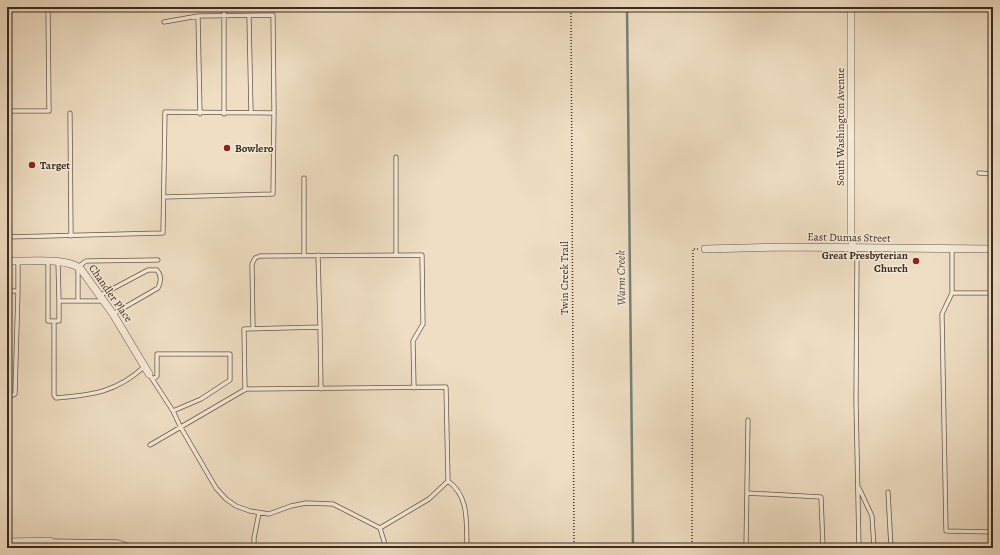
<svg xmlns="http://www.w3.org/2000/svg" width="1000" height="555" font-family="Alegreya,serif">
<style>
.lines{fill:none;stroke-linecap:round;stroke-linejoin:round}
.stream{stroke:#748277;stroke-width:2.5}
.service-casing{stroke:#685749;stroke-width:5}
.minor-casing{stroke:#685749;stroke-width:8}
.path{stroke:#3b2a20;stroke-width:1.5;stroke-dasharray:1 2;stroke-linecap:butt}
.service{stroke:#f5ead8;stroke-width:3.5}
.minor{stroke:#f5ead8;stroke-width:7}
.poi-dot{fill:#8f2418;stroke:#f5ead8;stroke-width:1.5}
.labels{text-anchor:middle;stroke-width:3;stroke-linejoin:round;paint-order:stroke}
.street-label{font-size:11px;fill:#3b2a20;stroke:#f5ead8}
.poi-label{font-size:11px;font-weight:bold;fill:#3b2a20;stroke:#f5ead8;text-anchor:start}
.water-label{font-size:12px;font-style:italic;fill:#534e44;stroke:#f5ead8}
</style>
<rect width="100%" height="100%" fill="#efdec3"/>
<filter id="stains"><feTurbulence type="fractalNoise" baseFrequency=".005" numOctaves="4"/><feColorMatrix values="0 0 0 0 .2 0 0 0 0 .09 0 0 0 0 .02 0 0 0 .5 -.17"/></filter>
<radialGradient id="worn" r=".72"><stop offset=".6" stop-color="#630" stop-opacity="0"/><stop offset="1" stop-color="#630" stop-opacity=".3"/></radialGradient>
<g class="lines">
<path class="stream" d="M627 7 633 548"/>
<g class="service-casing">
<path id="service" d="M224 7V114
M198 16 200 114
M249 16 251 113
M7 111H49L48 7
M70 113 71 236
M396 157V255
M979 173 993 174
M304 178V255
M164 197 273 194 274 113
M7 237 163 233 165 112 274 113 273 15 198 16 164 22
M853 248 857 256 856 401 859 548
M952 249V293H993
M318 255 320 327
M48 262V321H59V301
M58 262 59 301H103
M7 291H18V261
M952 293 942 314 946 531 993 532
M101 295 148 270H157C162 276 161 282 158 288L113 314
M78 301V267L86 261 158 260
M54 321V395L56 398C93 395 117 392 145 366
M253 328 252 264 255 258 260 256 422 255 423 324 413 341 414 388
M149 374 173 411 201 399 230 380V354H157V376L153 379
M245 390 244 329 320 327 321 389
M7 398 15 394 18 291
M173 411 180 426 216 488 226 499 236 506 250 511 269 514 291 506 306 503 333 504 380 528 386 548
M150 445 246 389 446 387 448 481 429 499 380 528
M448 481C470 497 466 523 467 548
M859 488 872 516 874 548
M888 492 891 548
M747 493 821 497 823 548
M50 541 118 542 136 548
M254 548V538L259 513
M746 548 748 420"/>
</g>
<g class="minor-casing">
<path id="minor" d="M851 7V238L853 247
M705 249 784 247 993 249
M7 261C27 262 63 257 80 268L113 314 149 374
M7 542 50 541"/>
</g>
<path class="path" d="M571 7 574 548
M692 548 693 249H698"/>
<use href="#service" class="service"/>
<use href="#minor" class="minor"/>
</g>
<g class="poi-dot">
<circle cx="227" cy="148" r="4"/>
<circle cx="32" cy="165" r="4"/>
<circle cx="916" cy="261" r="4"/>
</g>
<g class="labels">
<g class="street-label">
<text transform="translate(840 127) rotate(-90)" y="4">South Washington Avenue</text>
<text transform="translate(849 237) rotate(1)" y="4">East Dumas Street</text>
<text transform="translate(564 278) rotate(-90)" y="4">Twin Creek Trail</text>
<text transform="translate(111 293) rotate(55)" y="4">Chandler Place</text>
</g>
<g class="poi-label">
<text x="235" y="152">Bowlero</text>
<text x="40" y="169">Target</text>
<text x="908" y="259" text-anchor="end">Great Presbyterian<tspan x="908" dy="13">Church</tspan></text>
</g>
<g class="water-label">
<text transform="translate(621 278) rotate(-91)" y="4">Warm Creek</text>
</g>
</g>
<rect width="1000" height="555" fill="none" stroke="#efdec3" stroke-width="24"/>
<rect x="8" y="8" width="984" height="539" fill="none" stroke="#3b2a20" stroke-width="2"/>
<rect x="12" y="12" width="976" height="531" fill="none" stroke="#3b2a20"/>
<rect width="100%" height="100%" filter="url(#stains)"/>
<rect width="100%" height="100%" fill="url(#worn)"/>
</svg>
